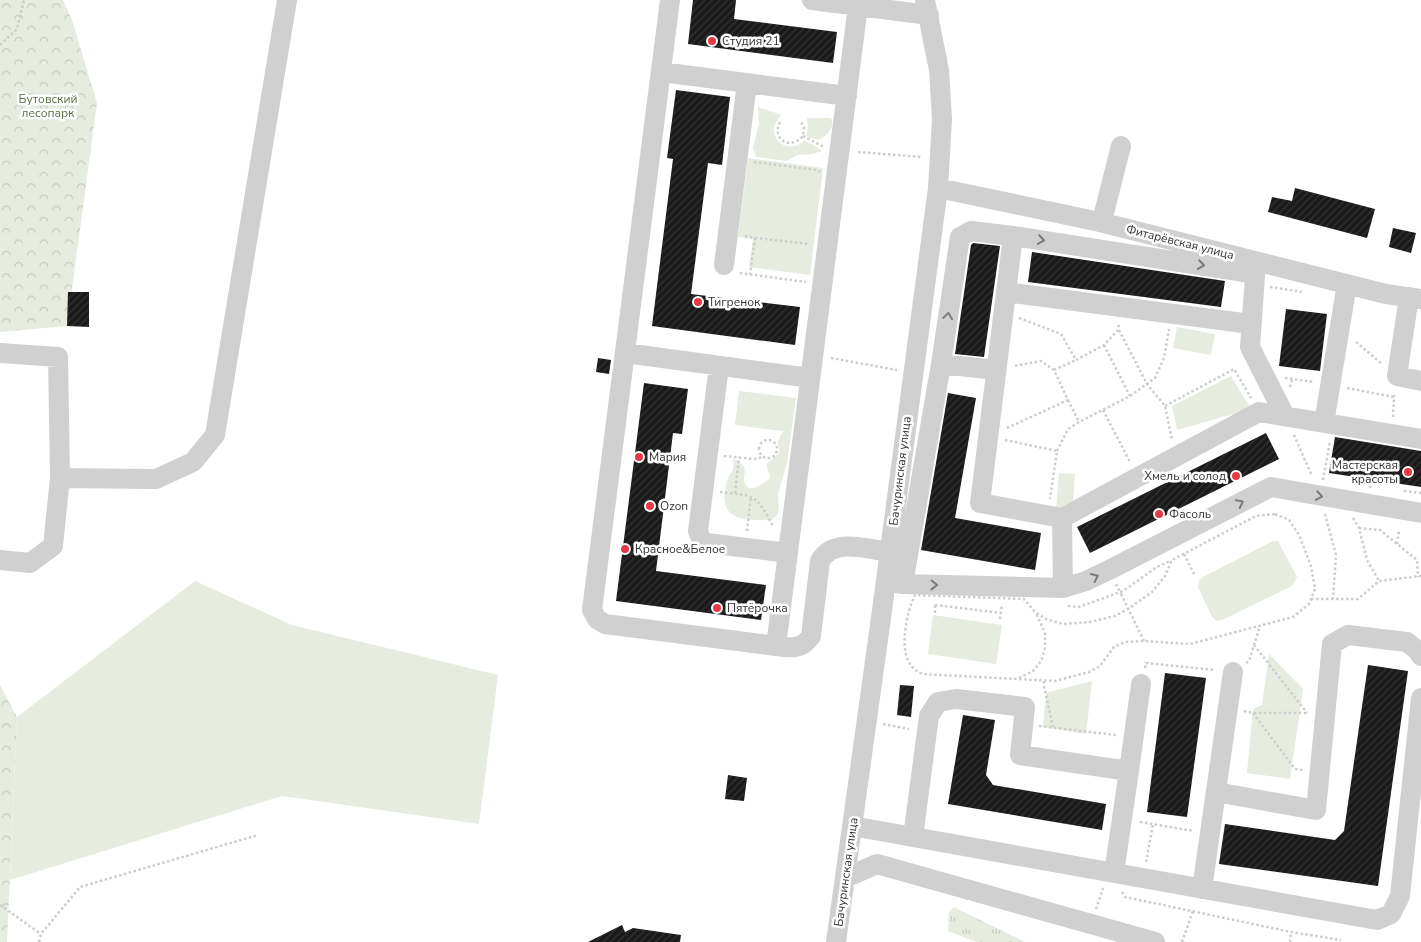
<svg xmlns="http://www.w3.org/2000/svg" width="1421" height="942" font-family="'Nunito Sans',sans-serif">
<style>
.grass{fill:url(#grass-tufts)}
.forest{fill:url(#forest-crowns)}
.green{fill:#e6ecdf}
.building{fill:url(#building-hatch)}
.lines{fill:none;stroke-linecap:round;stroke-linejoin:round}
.path{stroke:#cdcdcd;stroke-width:2.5;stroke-dasharray:2.5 2.5;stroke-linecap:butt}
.minor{stroke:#d0d0d0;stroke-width:20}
.path-bridge{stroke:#cdcdcd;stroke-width:2.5;stroke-dasharray:2.5 2.5;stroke-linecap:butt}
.oneway{stroke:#7a7a7a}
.poi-dot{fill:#e63946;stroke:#fff;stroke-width:2}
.labels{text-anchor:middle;stroke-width:5;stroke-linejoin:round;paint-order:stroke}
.poi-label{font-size:12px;fill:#333;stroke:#fff;text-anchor:start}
.park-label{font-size:12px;fill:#56703f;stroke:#fff}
.street-label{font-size:12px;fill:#333;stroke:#fff}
</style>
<defs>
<pattern id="grass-tufts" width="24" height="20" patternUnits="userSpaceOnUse" patternTransform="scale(1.25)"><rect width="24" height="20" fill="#e6ecdf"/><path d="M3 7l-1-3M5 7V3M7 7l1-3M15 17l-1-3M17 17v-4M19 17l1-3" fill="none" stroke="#c6cbc0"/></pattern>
<pattern id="forest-crowns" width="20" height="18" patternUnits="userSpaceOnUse" patternTransform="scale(1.25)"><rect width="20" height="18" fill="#e6ecdf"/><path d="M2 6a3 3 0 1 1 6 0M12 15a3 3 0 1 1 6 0" fill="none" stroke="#c6cbc0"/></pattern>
<pattern id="building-hatch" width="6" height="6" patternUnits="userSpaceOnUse" patternTransform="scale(1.25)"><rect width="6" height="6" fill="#1a1a1a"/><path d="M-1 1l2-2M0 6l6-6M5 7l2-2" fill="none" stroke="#333"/></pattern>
</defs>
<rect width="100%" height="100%" fill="#fff"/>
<path class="grass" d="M954 907 1025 942H976L948 931 949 912Z"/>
<path class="forest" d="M0 0H63L72 20 97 103 67 326 0 332Z
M0 685 17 717 7 942H0Z"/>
<path class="green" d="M758 107 782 115C762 132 784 158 804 141L814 145 822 151 812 154 797 155 787 161 756 157 753 147 759 124Z
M807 118H831C836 127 826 137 818 140L806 136 808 126Z
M748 158 823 168 810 275 749 267 753 239 738 237Z
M1177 327 1215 334 1211 355 1173 348Z
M1231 376 1251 409 1177 430 1172 406Z
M739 391 796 398 787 463 778 493 779 511 778 514 772 520C739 521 715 519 728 478 729 475 731 473 732 471 734 468 733 462 733 459L740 462 745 468C745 472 744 477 744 480 747 497 764 483 770 478 771 473 766 470 767 464L779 453 778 441 783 431 735 425Z
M1059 473 1075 474 1073 501 1056 509Z
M1273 541H1278L1297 577 1292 586 1222 620 1217 621 1212 617 1198 587 1199 581 1203 577Z
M195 581 292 625 498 675 479 824 282 796 10 880 17 717Z
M933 615 1002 625 996 664 928 654Z
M1269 654 1303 689 1290 779 1247 773 1253 709 1262 705Z
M1092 681 1086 734 1043 727 1046 693Z"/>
<path class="building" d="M693 0H736L734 19 837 32 833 63 688 44Z
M676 90 730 97 722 165 708 163 691 294 800 307 795 345 652 326 673 159 667 158Z
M1295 188 1375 209 1367 238 1268 212 1272 197 1292 201Z
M1393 228 1416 233 1411 253 1389 247Z
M973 243 1000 246 984 357 955 354 971 245Z
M1032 252 1225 281 1221 307 1028 282Z
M68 292H89V327L67 326Z
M1286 309 1327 314 1320 371 1279 366Z
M598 358 611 360 609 374 596 372Z
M644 383 688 389 682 434 673 433 656 571 766 585 761 620 616 601Z
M948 393 976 398 955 518 1041 533 1035 570 921 550Z
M1266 433 1279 459 1090 553 1077 527Z
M1335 437 1421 451V487L1329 473Z
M1368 665 1408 671 1378 886 1219 864 1225 824 1335 840 1344 831Z
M1165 673 1206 678 1187 817 1147 812Z
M900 685 914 686 911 717 897 715Z
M963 715 995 720 986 775 993 785 1106 804 1102 830 948 804Z
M728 775 747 778 744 801 725 799Z
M622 925 625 932 633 928 681 935 680 942H588Z"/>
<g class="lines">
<path class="path" d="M0 45 17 29 24 0
M780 122C771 139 790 151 803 136L804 127 801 122
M803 136 824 147
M858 152 922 157
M754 162 817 170 820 172
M745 236 755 238 750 275
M755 238 810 244
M740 273 806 282
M1270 287 1302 292
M1019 318 1061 334 1076 360 1104 345 1118 330 1119 323
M1119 330 1147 384 1165 406 1172 440
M1356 342 1382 364
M1104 345 1130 396
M831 358 897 370
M1054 370 1076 360
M1285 378 1314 382
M1290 387 1292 379
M1347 388 1394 397
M1068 400 1079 422
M1165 406 1234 369 1251 398
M1103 410 1130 462
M1393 417 1394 395
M1007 428 1068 400 1054 370 1041 361 1014 366
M1294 435 1312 476
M1005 440 1057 451 1050 499
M759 449a9 9 0 1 1 18 0a9 9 0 1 1-18 0Z
M1057 451 1068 429 1079 422 1130 396 1155 378 1164 358 1169 329
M724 456 754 459 763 457
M1323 480 1330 441
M1370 488 1372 479
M1404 491 1421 493
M720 492C755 496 755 493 773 526
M735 493 739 457
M1275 514 1289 520 1299 535 1311 566 1315 589 1309 604 1293 617 1190 644 1144 641 1125 642 1114 647 1100 666 1089 672 1055 681 922 674C917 671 913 669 910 664 899 649 907 610 915 595L1024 599 1035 612 1046 619 1063 624 1090 622 1115 616 1128 609 1152 592 1165 576 1172 560 1256 516Z
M1325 514 1336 555 1333 599
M1353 518 1359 528 1367 560 1379 581
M1359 528 1380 530 1417 560 1418 577
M747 531 751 496
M1397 544 1399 530
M1184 554 1195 576
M1121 594 1144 641
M1311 599H1358L1379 581 1421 576
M935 605 1001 613
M1068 606 1079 607 1123 591 1157 567 1170 561
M935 613V604
M1000 619 1002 604
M1254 645 1307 713
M1246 663 1249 661 1260 626
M1145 668 1146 663 1215 670
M1019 678 1033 671 1041 661 1045 648V633L1036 613
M1044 681V686L1053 727
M1244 711 1253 713H1308
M1253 713 1295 769 1303 770
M883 724 909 729
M1039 726 1116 735
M1140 822 1194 831
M1146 862 1153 824
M1122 892 1125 897 1291 932 1341 940
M0 905 41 934
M1096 909 1103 888
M39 942 41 934 80 887 258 835
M1182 942 1193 911
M1290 942 1291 932"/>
<path class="minor" d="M670 0 592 610 597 619 605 624 776 646
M812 0 929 15
M858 6 776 646C790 648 802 650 811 636L820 561C834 537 867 549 889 552
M661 72 847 96
M938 188 1100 222 1386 294 1421 299
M1100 222 1104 213 1121 146
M1013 236 980 503 1062 518
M1256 262 1250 347 1285 416
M724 265 747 83
M1006 292 1251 324
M1409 297 1397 376 1421 381
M0 353 58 357 60 478 53 546 30 563 0 560
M625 353 810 378
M941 364 996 370
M719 366 698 531 701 539 707 543 788 553
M1324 423 1347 284
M60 478 156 479 193 462 215 435 287 0
M890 582 903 584 1063 588 1086 581 1109 570 1271 487 1421 513
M903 584 941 364 960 237 971 231 1013 236 1244 272 1256 262
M1063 588 1062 518 1259 412 1421 439
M1129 771 1141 684
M1216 792 1316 810 1332 644 1348 635 1407 642 1418 651 1421 656
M852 826 1377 920 1391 914 1400 896 1421 698
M913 837 929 716 938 702 956 699 1025 707 1020 755 1129 771 1114 873
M845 878 877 864 1155 942
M1202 889 1233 672
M836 942 881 618 938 188 942 119 939 70 925 0"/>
<path class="path-bridge" d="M1116 584 1121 594"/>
</g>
<defs><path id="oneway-chevron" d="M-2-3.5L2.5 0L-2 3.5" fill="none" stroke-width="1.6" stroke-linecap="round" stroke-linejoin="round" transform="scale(1.25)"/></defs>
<g class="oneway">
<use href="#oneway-chevron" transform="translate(1041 240) rotate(9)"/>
<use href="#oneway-chevron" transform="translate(1201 265) rotate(9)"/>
<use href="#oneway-chevron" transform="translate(948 316) rotate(-82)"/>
<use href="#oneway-chevron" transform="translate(1319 496) rotate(10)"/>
<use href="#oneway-chevron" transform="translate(1240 503) rotate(-27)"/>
<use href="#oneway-chevron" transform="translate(1095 577) rotate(-25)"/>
<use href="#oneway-chevron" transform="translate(934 585) rotate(1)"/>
</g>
<g class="poi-dot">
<circle cx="712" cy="41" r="5"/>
<circle cx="698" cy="302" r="5"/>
<circle cx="639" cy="457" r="5"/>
<circle cx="1408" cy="472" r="5"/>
<circle cx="1236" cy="476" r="5"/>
<circle cx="650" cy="506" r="5"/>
<circle cx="1159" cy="514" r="5"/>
<circle cx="625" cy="549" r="5"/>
<circle cx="717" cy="608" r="5"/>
</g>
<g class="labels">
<g class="poi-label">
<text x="722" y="45">Студия 21</text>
<text x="708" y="306">Тигренок</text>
<text x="649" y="461">Мария</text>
<text x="1398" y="469" text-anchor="end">Мастерская<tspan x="1398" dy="14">красоты</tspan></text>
<text x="1226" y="480" text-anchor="end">Хмель и солод</text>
<text x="660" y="510">Ozon</text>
<text x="1169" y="518">Фасоль</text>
<text x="635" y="553">Красное&amp;Белое</text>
<text x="727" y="612">Пятёрочка</text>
</g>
<g class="park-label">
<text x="48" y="103">Бутовский<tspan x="48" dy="14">лесопарк</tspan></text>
</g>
<g class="street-label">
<text transform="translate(1180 242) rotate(14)" y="4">Фитарёвская улица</text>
<text transform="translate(900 471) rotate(-83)" y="4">Бачуринская улица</text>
<text transform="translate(846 872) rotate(-82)" y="4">Бачуринская улица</text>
</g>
</g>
</svg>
